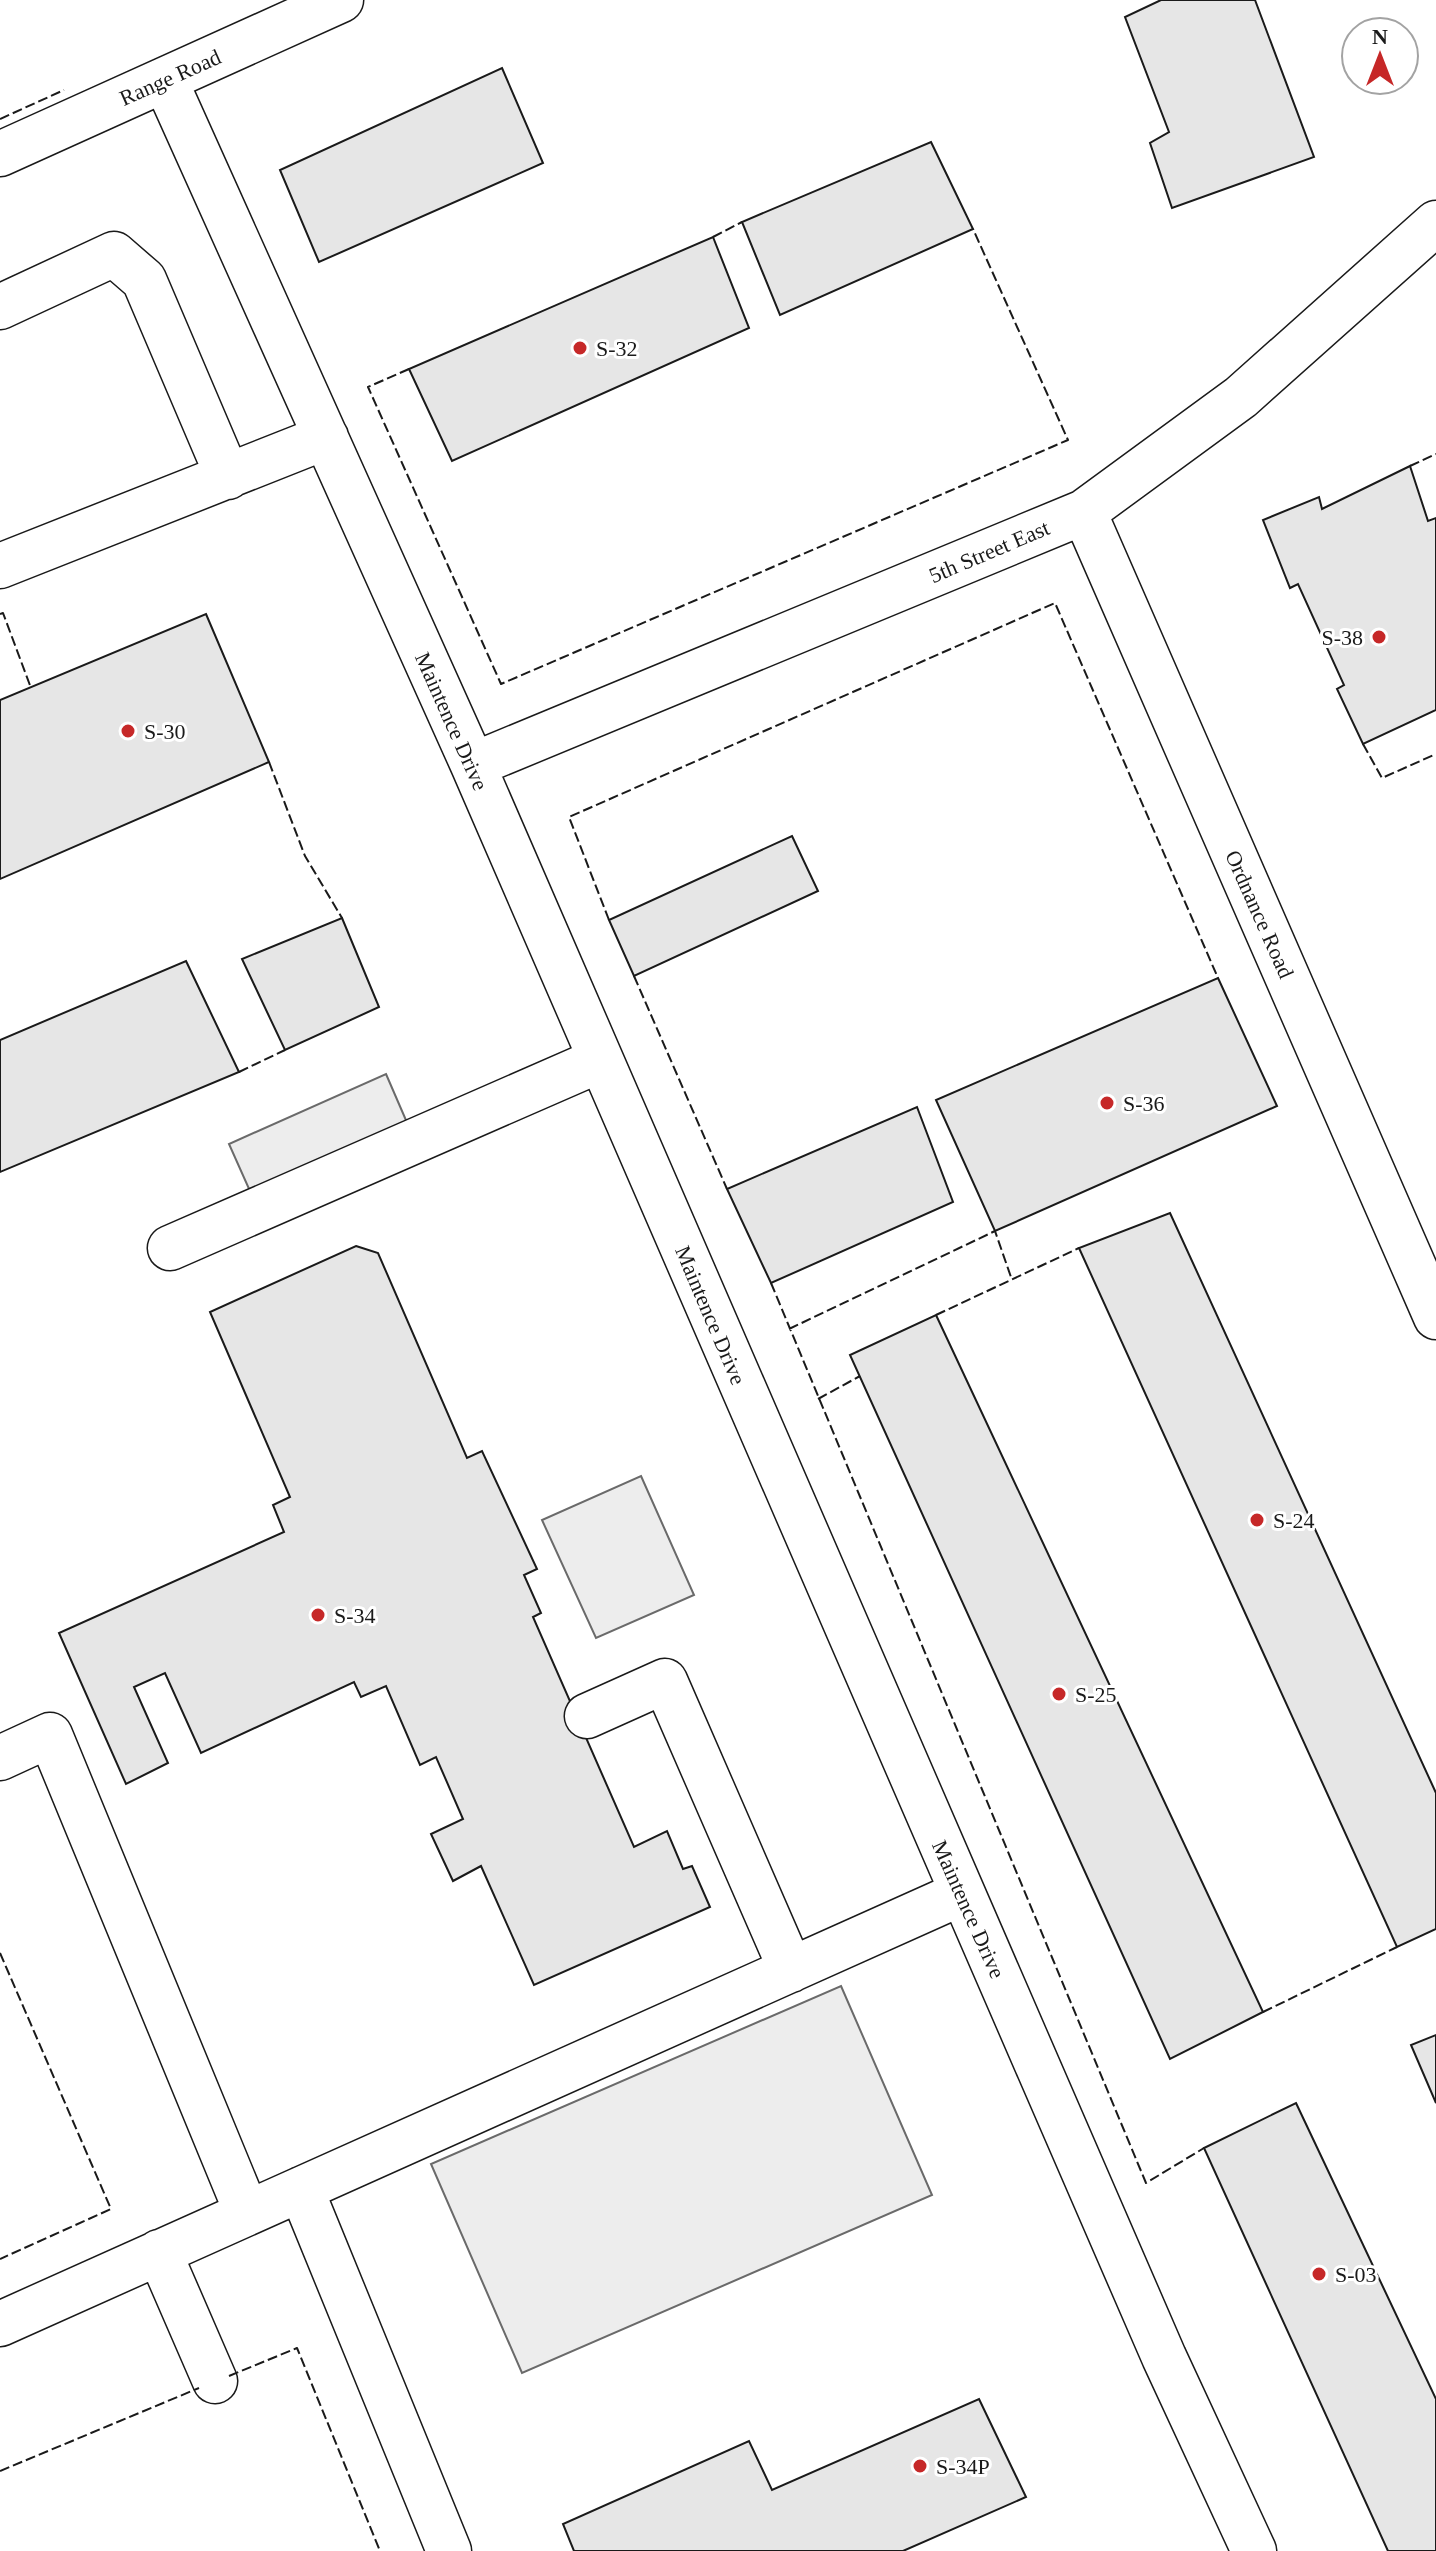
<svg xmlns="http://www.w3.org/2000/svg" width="1436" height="2551" font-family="'Times New Roman',serif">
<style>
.built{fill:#ededed;stroke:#6a6a6a;stroke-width:2}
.building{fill:#e6e6e6;stroke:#1a1a1a;stroke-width:2}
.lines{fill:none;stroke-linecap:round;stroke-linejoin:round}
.minor-casing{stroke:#1a1a1a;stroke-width:47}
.minor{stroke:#fff;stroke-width:44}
.fence{stroke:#1a1a1a;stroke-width:2;stroke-dasharray:10 4;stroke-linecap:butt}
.poi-dot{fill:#c62828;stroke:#fff;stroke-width:3}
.labels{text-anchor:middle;stroke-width:6;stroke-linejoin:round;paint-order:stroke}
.street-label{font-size:22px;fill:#1a1a1a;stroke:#fff}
.poi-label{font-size:22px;fill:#1a1a1a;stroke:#fff;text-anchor:start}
</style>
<rect width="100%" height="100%" fill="#fff"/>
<path class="built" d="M386 1074 415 1141 258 1209 229 1144Z
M641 1476 694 1595 596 1638 542 1520Z
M841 1986 932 2195 522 2373 431 2164Z"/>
<path class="building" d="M1161 0H1255L1314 157 1172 208 1150 143 1169 132 1125 17Z
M502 68 543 163 319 262 280 170Z
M931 142 973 229 780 315 742 222Z
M713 237 749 328 452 461 409 369Z
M1410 466 1428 521 1436 518V710L1363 744 1337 689 1344 685 1298 584 1290 588 1263 520 1319 497 1322 509Z
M206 614 269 762 0 879V700Z
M792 836 818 891 634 976 609 920Z
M342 918 379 1007 285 1050 242 959Z
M186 961 239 1072 0 1172V1040Z
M1218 978 1277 1106 995 1231 936 1100Z
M917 1107 953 1202 771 1283 727 1189Z
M1170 1213 1436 1793V1929L1397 1947 1079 1248Z
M356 1246 378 1253 467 1458 482 1451 537 1569 524 1575 541 1613 533 1617 634 1847 667 1831 683 1869 692 1866 710 1907 534 1985 481 1866 453 1881 431 1834 463 1819 436 1757 420 1765 386 1686 361 1697 354 1682 201 1753 165 1673 134 1687 168 1763 126 1784 59 1633 284 1532 273 1505 290 1497 210 1312Z
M936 1315 1263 2012 1170 2059 850 1355Z
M1436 2035V2103L1411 2045Z
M1296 2103 1436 2399V2551H1388L1204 2148Z
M979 2399 1026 2497 903 2551H574L563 2524 749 2441 772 2490Z"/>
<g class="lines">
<g class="minor-casing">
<path id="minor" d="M165 80 473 765 1164 2357 1254 2551
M0 154 341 0
M0 307 114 254 144 280 228 477
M1084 512 1436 1317
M0 566 326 437
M473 765 1084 512 1241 397 1436 223
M170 1248 600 1060
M587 1716 665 1681 791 1970
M0 1758 50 1735 247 2213
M301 2189 449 2551
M159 2252 215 2381
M0 2324 962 1893"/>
</g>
<use href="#minor" class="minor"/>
<path class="fence" d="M0 119 64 90
M713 237 742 222
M409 369 368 387 501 684 1068 440 973 229
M1410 466 1436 454
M0 614 3 613 31 688
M1363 744 1382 778 1436 754
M269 762 305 856 342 918
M609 920 569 817 1055 603 1218 978
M634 976 727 1189
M239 1072 285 1050
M771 1283 1146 2183 1204 2148
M936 1315 1079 1248
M789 1329 995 1231 1012 1280
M818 1399 860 1376
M0 1953 111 2209 0 2259
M1263 2012 1397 1947
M229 2376 297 2348 380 2551
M0 2471 199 2388"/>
</g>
<g class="poi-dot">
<circle cx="580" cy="348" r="8"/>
<circle cx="1379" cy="637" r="8"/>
<circle cx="128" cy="731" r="8"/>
<circle cx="1107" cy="1103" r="8"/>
<circle cx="1257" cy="1520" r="8"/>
<circle cx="318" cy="1615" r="8"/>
<circle cx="1059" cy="1694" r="8"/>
<circle cx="1319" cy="2274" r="8"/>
<circle cx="920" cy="2466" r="8"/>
</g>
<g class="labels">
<g class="street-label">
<text transform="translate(170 77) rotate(-24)" y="8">Range Road</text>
<text transform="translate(989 551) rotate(-23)" y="8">5th Street East</text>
<text transform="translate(452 721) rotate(66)" y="8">Maintence Drive</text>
<text transform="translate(1260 914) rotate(66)" y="8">Ordnance Road</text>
<text transform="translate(711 1315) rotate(67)" y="8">Maintence Drive</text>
<text transform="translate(969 1909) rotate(66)" y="8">Maintence Drive</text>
</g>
<g class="poi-label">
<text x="596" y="356">S-32</text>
<text x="1363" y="645" text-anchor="end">S-38</text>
<text x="144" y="739">S-30</text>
<text x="1123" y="1111">S-36</text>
<text x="1273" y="1528">S-24</text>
<text x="334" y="1623">S-34</text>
<text x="1075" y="1702">S-25</text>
<text x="1335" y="2282">S-03</text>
<text x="936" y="2474">S-34P</text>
</g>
</g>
<g transform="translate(1380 56)"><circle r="38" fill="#ffffff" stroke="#a3a3a3" stroke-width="2"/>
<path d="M0-6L14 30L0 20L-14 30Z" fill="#c62828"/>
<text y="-12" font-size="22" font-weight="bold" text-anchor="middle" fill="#1a1a1a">N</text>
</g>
</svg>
